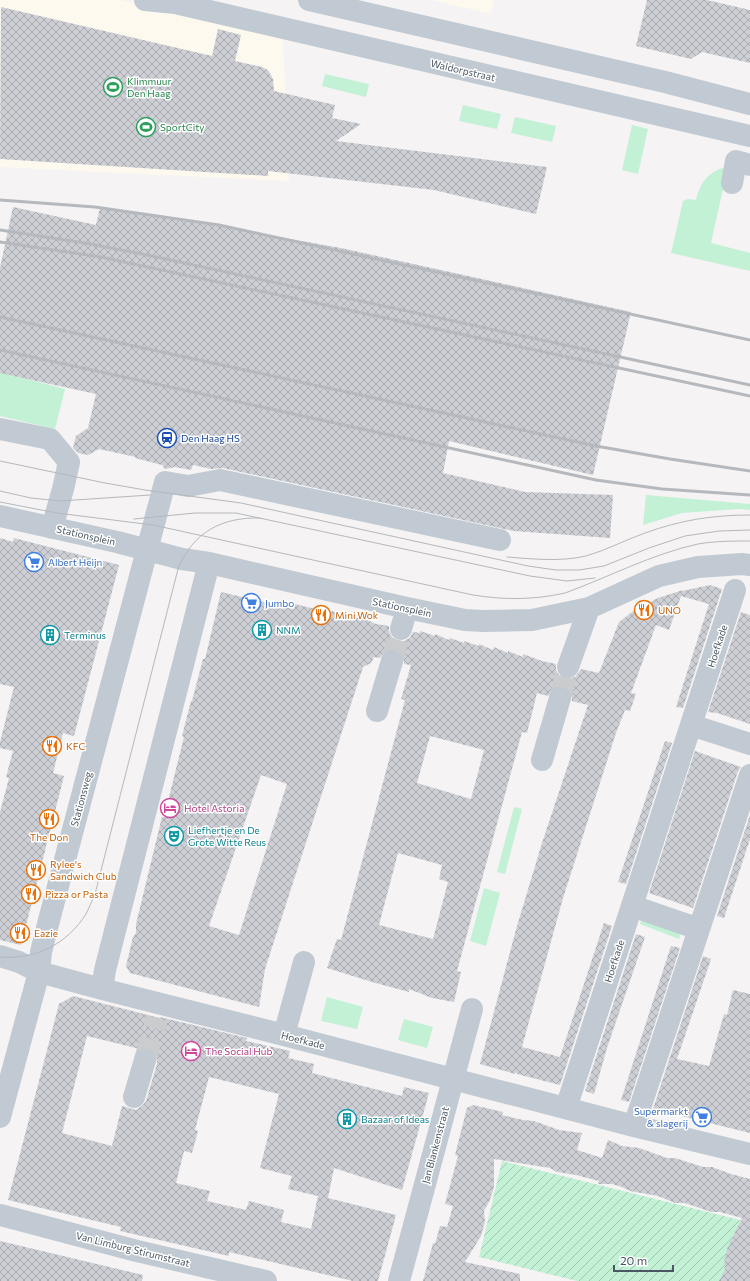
<svg xmlns="http://www.w3.org/2000/svg" width="750" height="1281" font-family="Commissioner,sans-serif">
<style>
.commercial{fill:#fdf9ef}
.green{fill:#c3f1d5}
.garden{fill:url(#garden-furrows)}
.building{fill:url(#building-cross-hatch);fill-rule:evenodd}
.lines{fill:none;stroke-linecap:round;stroke-linejoin:round}
.minor-tunnel{stroke:#caccce;stroke-width:22;stroke-dasharray:22 11;stroke-linecap:butt}
.minor{stroke:#c1cad2;stroke-width:22}
.tram{stroke:#b5b8bd;stroke-width:1}
.rail{stroke:#b5b8bd;stroke-width:3}
.labels{text-anchor:middle;stroke-width:3;stroke-linejoin:round;paint-order:stroke}
.street-label{font-size:10px;fill:#4a5661;stroke:#fff}
.leisure-label{font-size:10px;fill:#27864d;stroke:#fff;text-anchor:start}
.transit-label{font-size:10px;fill:#164399;stroke:#fff;text-anchor:start}
.shop-label{font-size:10px;fill:#366cbe;stroke:#fff;text-anchor:start}
.food-label{font-size:10px;fill:#c56008;stroke:#fff;text-anchor:start}
.culture-label{font-size:10px;fill:#0d838f;stroke:#fff;text-anchor:start}
.hotel-label{font-size:10px;fill:#b23c85;stroke:#fff;text-anchor:start}
</style>
<defs>
<pattern id="garden-furrows" width="10" height="10" patternUnits="userSpaceOnUse"><rect width="10" height="10" fill="#c3f1d5"/><path d="M-1 1l2-2M0 10L10 0M9 11l2-2" fill="none" stroke="#a0c6b0"/></pattern>
<pattern id="building-cross-hatch" width="8" height="8" patternUnits="userSpaceOnUse"><rect width="8" height="8" fill="#cdcfd5"/><path d="M0 0l8 8M0 8l8-8" fill="none" stroke="#a8abb0"/></pattern>
</defs>
<rect width="100%" height="100%" fill="#f5f3f3"/>
<path class="commercial" d="M0 0H120L283 38 289 181 0 167Z
M430 0H494L491 14Z"/>
<path class="green" d="M325 74 369 84 366 97 322 86Z
M463 105 501 114 497 129 459 121Z
M515 117 556 126 552 142 511 133Z
M632 125 648 129 638 174 622 170Z
M722 168 727 171 711 243 750 253V271L671 253 683 201 688 199 696 200C699 185 707 173 722 168Z
M0 372 65 389 55 429 0 416Z
M646 495 750 504V510L739 509 682 513 643 525Z
M514 807 522 809 505 874 497 872Z
M484 888 500 893 486 946 470 941Z
M649 900 688 915 679 939 640 924Z
M327 997 363 1007 357 1029 321 1021Z
M404 1019 433 1027 427 1048 398 1040Z"/>
<path class="garden" d="M502 1161 740 1220 725 1281H577L479 1257Z"/>
<path class="building" d="M647 0H707L750 10V63L702 52 691 59 636 46Z
M1 7 212 56 218 29 241 35 235 61 262 67 268 70 273 79 274 91 335 105 332 118 361 124 336 141 547 167 536 214 434 190 268 171V176L0 159Z
M13 207 96 225 100 208 113 209 224 227 341 248 631 312 593 475 449 441 443 473 525 492 613 495 610 538 514 531 223 468 211 469 193 465 191 470 175 467 165 469 162 465 135 458 136 457 99 449 88 455 78 453 73 448 76 436 88 428 96 394 0 373V268Z
M0 538 13 542 14 538 119 565 74 736 63 733 53 773 64 776 21 945 0 940V812L9 778 6 777 13 751 0 748V742L14 687 0 684Z
M710 585 722 589 683 708 676 707 709 604 681 596 669 630 656 625 631 693 636 694 630 711 625 710 616 733 563 898 522 1047 560 1057 604 923 612 926 560 1085 517 1074 515 1072V1074L480 1064 517 926 542 843 588 705 572 701V695L569 690 563 686H557L552 689 548 696 537 693 527 733 522 732 457 971 461 972 454 1002 432 998 409 989V992L372 982 327 968 337 939 341 940 405 700 401 699 411 665 404 664V658L401 653 395 649H389L384 652 380 658 374 657 371 663 363 667 265 969 259 1007 130 973 126 966 133 937 136 933V924L162 817H164L184 737 182 736 191 701H192L203 659H205L221 592 294 609 295 604 319 610V608L331 613 332 611 346 616 347 614 361 619V617L376 624 389 626V632L392 637 398 641H404L410 638 413 632 420 633V631L435 636V634L449 640 450 638 464 643V641L479 646V644L493 650 494 647 508 653V651L523 657V654L542 661 556 664V670L559 675 564 679H570L576 676 581 669 599 673 619 622 636 609 658 598 683 590 682 591ZM430 736 484 750 471 799 417 783ZM261 775 287 784 239 935 209 926ZM398 853 442 865 439 879 448 882 433 939 379 925Z
M741 612 750 615V724L717 713 708 712Z
M665 741 672 743 626 884 618 882Z
M695 751 741 767 738 771 693 908 649 893Z
M750 815V839L724 918 717 916Z
M636 934 645 937 607 1048 594 1094 585 1091Z
M671 946 680 948 629 1102 621 1100Z
M703 956 711 959 677 1059 709 1066 724 1014 727 1015 733 990 750 994V1133L653 1109Z
M73 996 160 1018V1017L247 1038 246 1041 290 1051 288 1058 314 1064 312 1073 402 1096 404 1087 429 1093 402 1190 334 1168 328 1198 396 1215 378 1281H353L229 1252V1256L120 1231 121 1227 8 1200 59 1004ZM87 1036 140 1049 142 1048H149L154 1052 157 1057V1064L146 1101 142 1106 136 1110 122 1106 112 1146 62 1133ZM209 1077 279 1094 260 1168 292 1176 288 1189 318 1196 311 1229 281 1222 284 1210 249 1201 246 1210 207 1201 210 1191 176 1183 184 1151 192 1153 198 1131 195 1130Z
M473 1105 503 1112 502 1115 523 1120 534 1121 559 1130 582 1133 577 1150 602 1158 608 1140 622 1146 639 1148 667 1158H675L703 1167H712L731 1174 750 1179V1281H719L725 1270 724 1263 727 1249 742 1218 720 1212H711L694 1206 684 1203H675L658 1196 630 1191 622 1187 612 1184H598L599 1181 576 1175 557 1172 550 1168 494 1159V1187L490 1200 484 1211 485 1222 481 1236 465 1262 520 1274V1281H423L433 1243 435 1244 440 1226 447 1227 453 1206 445 1204 458 1156 455 1155 467 1108Z
M0 1241 143 1275 142 1281H0Z"/>
<g class="lines">
<path class="minor-tunnel" d="M392 661 401 629
M560 698 568 667
M145 1060 157 1018"/>
<path class="minor" d="M145 0 175 3 750 136
M309 0 665 82 750 104
M732 183 736 161 750 165
M0 429 50 439 69 462 63 489 52 528
M0 516 117 542 182 559 209 563 407 608 465 620 483 621 532 620 589 608 659 576 698 567 742 564 750 565
M401 629 407 608
M568 667 589 608
M377 711 392 661
M691 725 750 744
M542 760 560 698
M632 906 699 929
M0 956 19 962 39 972 102 989 284 1035 634 1126 750 1154
M102 989 105 970 209 563
M284 1035 304 962
M134 1097 145 1060
M566 1108 735 590
M0 1117 39 972 41 952 48 924 165 482 188 486 220 480 500 540
M634 1126 750 775
M0 1215 137 1251 266 1281
M399 1281 472 1009"/>
<path class="tram" d="M0 461 105 483 145 490 241 503 528 566 556 570H579L604 566 649 548 685 536 719 531 750 530
M0 491 31 498 60 501 150 495
M0 502 57 513 153 525 473 595C504 600 534 600 565 593 609 577 652 554 698 544 715 541 733 541 750 541
M134 519 195 513H236L530 576 567 581 595 578
M507 557C533 559 560 562 586 556 607 550 625 540 645 533 681 520 713 515 750 515
M0 957C36 960 67 944 86 914 89 908 92 901 95 894L178 569C193 532 222 517 260 518"/>
<path class="rail" d="M0 200 95 207 219 225 750 340
M0 230 85 243 152 256 750 385
M0 242 101 257 750 396
M0 317 596 446 670 459 750 471
M0 350 596 480 662 489 750 495"/>
</g>
<defs>
<g id="stadium-ring" transform="scale(1)"><circle r="9.5" fill="#fff" stroke="#2e9e5b" stroke-width="1.5"/><path d="M0-5a6.5 5 0 1 0 0 10a6.5 5 0 1 0 0-10ZM-3.5-1.8h7v3.6h-7Z" fill="#2e9e5b"/></g>
<g id="station-ring" transform="scale(1)"><circle r="9.5" fill="#fff" stroke="#1a4fb4" stroke-width="1.5"/><path d="M-3-6H3Q5-6 5-4V2Q5 4 3 4L4.5 6H3L1.5 4h-3L-3 6H-4.5L-3 4Q-5 4-5 2V-4Q-5-6-3-6ZM-3.5-4v3h7v-3ZM-3.5 1v1.5H-2V1ZM2 1v1.5H3.5V1Z" fill="#1a4fb4"/></g>
<g id="supermarket-ring" transform="scale(1)"><circle r="9.5" fill="#fff" stroke="#3f7fe0" stroke-width="1.5"/><path d="M-6-5.5h2.5l.6 2H6L4.5 2H-2.5L-4.4-4H-6ZM-1.5 3.2a1.3 1.3 0 1 0 .1 0ZM3 3.2a1.3 1.3 0 1 0 .1 0Z" fill="#3f7fe0"/></g>
<g id="restaurant-ring" transform="scale(1)"><circle r="9.5" fill="#fff" stroke="#e8710a" stroke-width="1.5"/><path d="M-5-6h1v4h1v-4h1v4h1v-4h1v5L-1.5 .5V6h-2V.5L-5-1ZM5-6V6H3V1.5H1.5Q1.5-4 5-6Z" fill="#e8710a"/></g>
<g id="building-ring" transform="scale(1)"><circle r="9.5" fill="#fff" stroke="#0f9aa8" stroke-width="1.5"/><path d="M-4-6H4V6H1V3H-1V6H-4ZM-2.5-4.3h1.7v1.8h-1.7ZM.8-4.3h1.7v1.8H.8ZM-2.5-1h1.7V.8h-1.7ZM.8-1h1.7V.8H.8Z" fill="#0f9aa8"/></g>
<g id="hotel-ring" transform="scale(1)"><circle r="9.5" fill="#fff" stroke="#d1479c" stroke-width="1.5"/><path d="M-6-4.5h1.5V1H6V5H4.5V3h-9V5H-6ZM-4 0a1.8 1.8 0 1 1 3.6 0ZM.5 0V-2.5h3Q6-2.5 6 0Z" fill="#d1479c"/></g>
<g id="theatre-ring" transform="scale(1)"><circle r="9.5" fill="#fff" stroke="#0f9aa8" stroke-width="1.5"/><path d="M-5-5.5Q0-4 5-5.5V0Q5 5 0 6Q-5 5-5 0ZM-3.3-2.5H-1v1.5H-3.3ZM1-2.5H3.3v1.5H1ZM-2.8 1Q0 5.5 2.8 1Z" fill="#0f9aa8"/></g>
</defs>
<g fill-rule="evenodd">
<use href="#stadium-ring" x="113" y="87"/>
<use href="#stadium-ring" x="146" y="127"/>
<use href="#station-ring" x="167" y="438"/>
<use href="#supermarket-ring" x="34" y="562"/>
<use href="#supermarket-ring" x="251" y="603"/>
<use href="#restaurant-ring" x="644" y="610"/>
<use href="#restaurant-ring" x="321" y="615"/>
<use href="#building-ring" x="262" y="630"/>
<use href="#building-ring" x="50" y="635"/>
<use href="#restaurant-ring" x="52" y="746"/>
<use href="#hotel-ring" x="170" y="808"/>
<use href="#restaurant-ring" x="49" y="819"/>
<use href="#theatre-ring" x="174" y="836"/>
<use href="#restaurant-ring" x="36" y="870"/>
<use href="#restaurant-ring" x="31" y="894"/>
<use href="#restaurant-ring" x="20" y="933"/>
<use href="#hotel-ring" x="191" y="1051"/>
<use href="#supermarket-ring" x="702" y="1117"/>
<use href="#building-ring" x="347" y="1119"/>
</g>
<g class="labels">
<g class="street-label">
<text transform="translate(463 70) rotate(13)" y="4">Waldorpstraat</text>
<text transform="translate(86 535) rotate(13)" y="4">Stationsplein</text>
<text transform="translate(402 607) rotate(12)" y="4">Stationsplein</text>
<text transform="translate(717 646) rotate(-72)" y="4">Hoefkade</text>
<text transform="translate(81 799) rotate(-75)" y="4">Stationsweg</text>
<text transform="translate(614 961) rotate(-72)" y="4">Hoefkade</text>
<text transform="translate(303 1040) rotate(14)" y="4">Hoefkade</text>
<text transform="translate(435 1145) rotate(-75)" y="4">Jan Blankenstraat</text>
<text transform="translate(133 1249) rotate(14)" y="4">Van Limburg Stirumstraat</text>
</g>
<g class="leisure-label">
<text x="127" y="85">Klimmuur<tspan x="127" dy="12">Den Haag</tspan></text>
<text x="160" y="131">SportCity</text>
</g>
<g class="transit-label">
<text x="181" y="442">Den Haag HS</text>
</g>
<g class="shop-label">
<text x="48" y="566">Albert Heijn</text>
<text x="265" y="607">Jumbo</text>
<text x="688" y="1115" text-anchor="end">Supermarkt<tspan x="688" dy="12">&amp; slagerij</tspan></text>
</g>
<g class="food-label">
<text x="658" y="614">UNO</text>
<text x="335" y="619">Mini Wok</text>
<text x="66" y="750">KFC</text>
<text x="49" y="841" text-anchor="middle">The Don</text>
<text x="50" y="868">Rylee's<tspan x="50" dy="12">Sandwich Club</tspan></text>
<text x="45" y="898">Pizza or Pasta</text>
<text x="34" y="937">Eazie</text>
</g>
<g class="culture-label">
<text x="276" y="634">NNM</text>
<text x="64" y="639">Terminus</text>
<text x="188" y="834">Liefhertje en De<tspan x="188" dy="12">Grote Witte Reus</tspan></text>
<text x="361" y="1123">Bazaar of Ideas</text>
</g>
<g class="hotel-label">
<text x="184" y="812">Hotel Astoria</text>
<text x="205" y="1055">The Social Hub</text>
</g>
</g>
<path d="M614 1265v6h59v-6" fill="none" stroke="#4a5661" stroke-width="2"/>
<text x="620" y="1265" font-size="12" fill="#4a5661" stroke="#ffffff" stroke-width="3" paint-order="stroke">20 m</text>
</svg>
